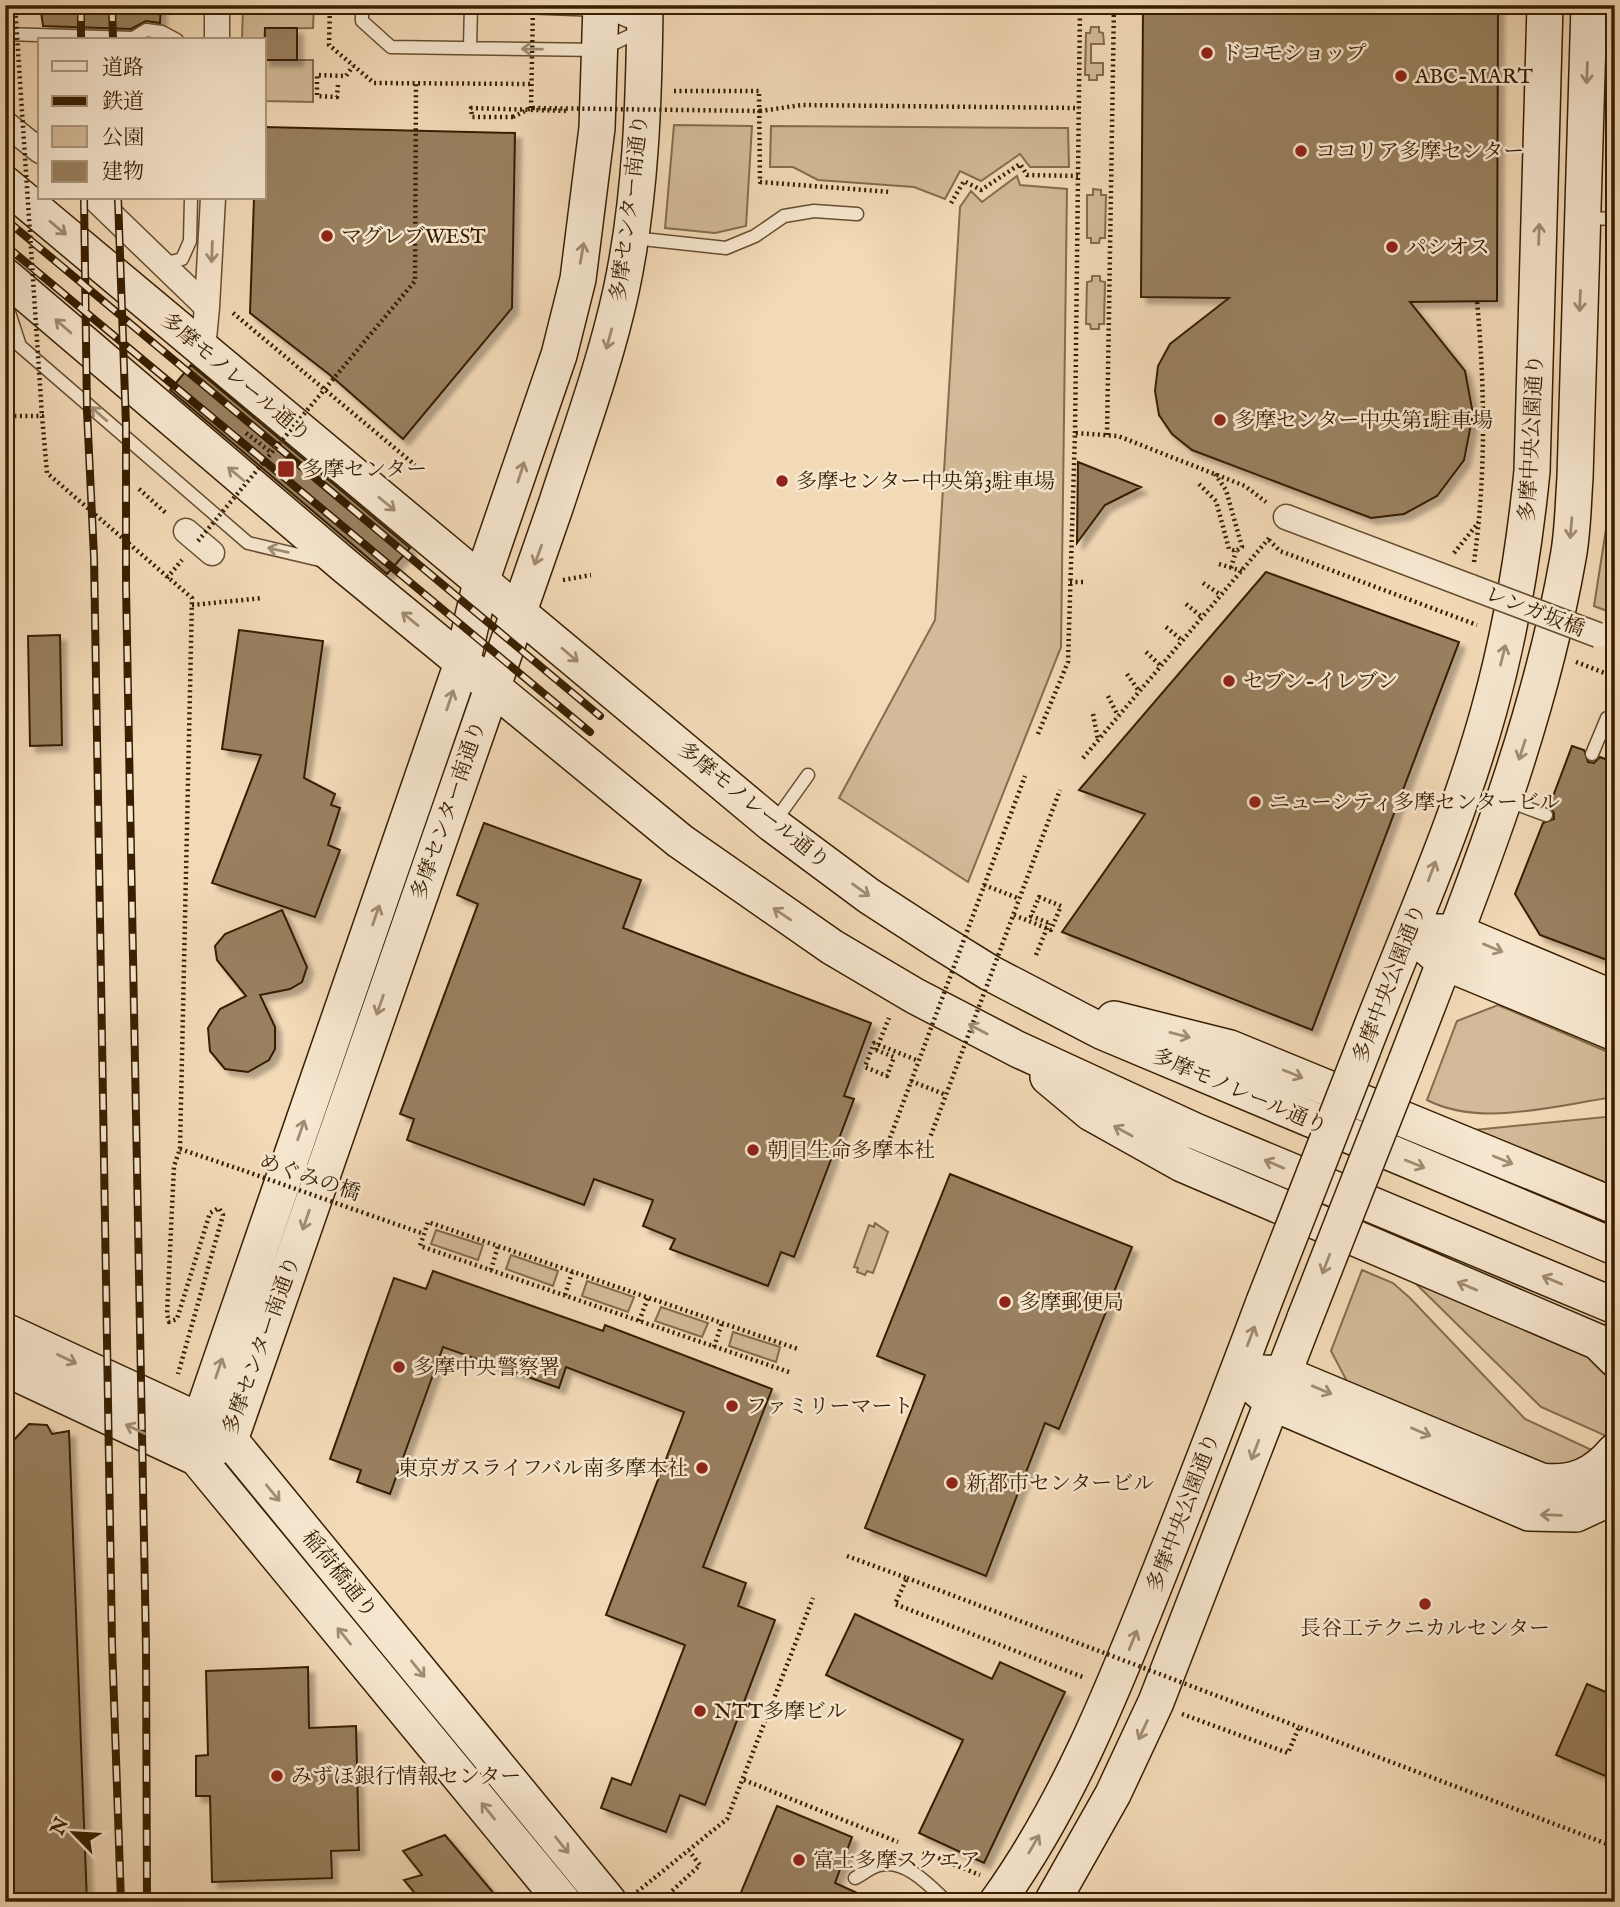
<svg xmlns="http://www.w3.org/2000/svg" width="1620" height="1907" font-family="'IM FELL English','Noto Serif JP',serif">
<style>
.green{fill:#d3ba98;stroke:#856c4c;stroke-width:2}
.building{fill:#99805f;stroke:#371f00;stroke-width:2;filter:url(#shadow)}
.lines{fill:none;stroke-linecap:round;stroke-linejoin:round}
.lane-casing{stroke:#664e2e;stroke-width:15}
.street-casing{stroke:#664e2e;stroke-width:27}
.secondary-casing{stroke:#371f00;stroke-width:38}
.path{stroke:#371f00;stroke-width:4.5;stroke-dasharray:2 3.5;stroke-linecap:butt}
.lane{stroke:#f7e7d0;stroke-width:12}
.street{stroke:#f7e7d0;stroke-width:24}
.secondary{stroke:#f7e7d0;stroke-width:35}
.rail-casing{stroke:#371f00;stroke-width:8}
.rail{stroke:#f7e7d0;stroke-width:5;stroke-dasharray:16;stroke-linecap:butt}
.street-bridge-casing{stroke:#664e2e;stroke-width:27;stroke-linecap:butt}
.secondary-bridge-casing{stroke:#371f00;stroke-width:38;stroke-linecap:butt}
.path-bridge{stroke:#371f00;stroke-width:4.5;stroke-dasharray:2 3.5;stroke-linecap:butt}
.street-bridge{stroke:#f7e7d0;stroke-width:24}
.secondary-bridge{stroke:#f7e7d0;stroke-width:35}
.oneway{stroke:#a18d72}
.poi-dot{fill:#8f2418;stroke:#f7e7d0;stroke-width:2.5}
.labels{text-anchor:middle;stroke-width:5;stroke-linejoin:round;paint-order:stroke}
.poi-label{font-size:21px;fill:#371f00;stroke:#f7e7d0;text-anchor:start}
.street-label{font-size:21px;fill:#371f00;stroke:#f7e7d0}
</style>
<defs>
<filter id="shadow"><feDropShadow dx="6" dy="6" stdDeviation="2" flood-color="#0004"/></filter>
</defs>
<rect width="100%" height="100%" fill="#f3dab7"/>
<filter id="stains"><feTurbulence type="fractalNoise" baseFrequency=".00286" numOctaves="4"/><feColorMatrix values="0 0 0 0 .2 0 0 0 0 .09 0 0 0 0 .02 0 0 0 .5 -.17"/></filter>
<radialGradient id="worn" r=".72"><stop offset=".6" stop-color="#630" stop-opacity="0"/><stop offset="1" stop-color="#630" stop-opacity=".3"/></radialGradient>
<path class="green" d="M243 5H314L313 28 265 29V60H313V102L264 101V40H242Z
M1091 27H1099V32L1103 33 1104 44H1091V63H1103V75H1097V80H1089V75H1085L1086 33H1090Z
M674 125 752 126 746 226 715 233 665 228Z
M771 126 1068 128 1069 167H1030L1020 154 981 181 960 171 945 199 914 187 818 180 793 167H770Z
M1017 176 1020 185 1067 189 1061 647 968 882 839 798 935 620 960 207 971 191 982 202Z
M1093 189 1101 190V195H1106L1105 238H1100L1099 243H1091V238H1087V195H1093Z
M1092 276H1100V281L1105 282 1104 324H1099V329H1091L1090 324H1086L1087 282 1092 281Z
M1615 332V614L1594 606 1611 497Z
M1498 1005 1615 1055V1097C1556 1105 1481 1128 1427 1100L1457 1021Z
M1615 1116V1195L1464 1131Z
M875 1223 888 1232 873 1273 867 1271 865 1275 857 1272 858 1268 854 1267 869 1225 874 1227Z
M436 1230 483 1245 478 1260 431 1244Z
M511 1255 558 1271 553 1286 506 1269Z
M1362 1270 1393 1283 1410 1298 1525 1419 1596 1452 1581 1463 1548 1469 1350 1387 1331 1351Z
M1403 1271 1591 1353C1613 1378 1618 1405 1606 1436L1541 1407Z
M587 1281 634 1297 628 1312 582 1296Z
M661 1307 708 1323 702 1337 655 1321Z
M733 1332 780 1347 776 1362 729 1346Z"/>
<path class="building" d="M40 5H161L160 23 146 21 131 29 43 26Z
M1143 5H1498L1497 301 1410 302 1465 371 1473 414 1464 460 1437 496 1404 514 1371 518 1192 450 1172 434 1159 415 1155 391 1158 366 1170 344 1229 298 1141 297Z
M265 28H297V60H264Z
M264 127 515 133 512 308 403 439 330 375 250 313 254 198H264Z
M191 365 410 548 387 574 170 390Z
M1078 462 1141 487 1105 505 1077 543Z
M1266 572 1459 642 1312 1030 1062 932 1145 814 1079 790Z
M239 630 323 641 304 778 335 794 331 805 340 808 328 845 340 850 315 917 212 883 261 755 222 749Z
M60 635 62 745 30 746 28 636Z
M1572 746 1584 750 1588 762 1594 763 1600 757 1615 763V963L1540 935 1515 894 1543 823 1554 819V813L1549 807Z
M484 823 641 880 623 928 871 1023 844 1096 854 1099 794 1257 781 1252 768 1286 670 1249 675 1239 643 1226 653 1200 594 1179 584 1205 407 1140 414 1119 400 1114 478 904 457 895Z
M282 910 307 967 302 982 290 989 260 995 275 1027V1049L269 1060 248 1072 225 1069 210 1051 208 1028 220 1009 246 996 217 960 215 946 225 934Z
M950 1174 1132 1247 1059 1429 1045 1423 986 1576 865 1528 925 1375 877 1356Z
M433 1271 603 1331 605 1325 772 1389 703 1567 746 1583 738 1606 775 1620 705 1805 680 1795 666 1832 601 1808 612 1778 631 1785 685 1645 606 1615 684 1412 566 1367 559 1388 443 1347 390 1494 357 1482 361 1470 330 1459 394 1278 426 1289Z
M29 1424 47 1425 52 1434 69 1431 87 1902H7L5 1442H12Z
M855 1614 992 1679 1000 1662 1065 1692 984 1863 919 1833 963 1740 826 1675Z
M308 1667 309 1728 356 1726 359 1850 331 1851 332 1878 212 1882 210 1796H196V1756L208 1755 206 1671Z
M1587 1684 1615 1696V1780L1556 1755Z
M777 1806 852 1837 835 1883 877 1902H737Z
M445 1835 501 1902H422L404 1880 422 1875 403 1851Z"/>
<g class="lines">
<g class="lane-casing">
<path id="lane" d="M362 5V21L391 47 600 50 642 30
M471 5 601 10 642 27
M5 34 133 38 146 30 162 32 177 40
M470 48 471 5
M1586 218 1615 219
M633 238 726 248 755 236 784 216 814 211 857 214
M164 264 182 259 190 241 191 198
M5 300 20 346 248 543 324 561
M1592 754 1607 718 1615 715
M1506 800 1546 815
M773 824 808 775
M855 1878C863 1874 871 1867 880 1865 905 1858 931 1887 947 1902"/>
</g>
<g class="street-casing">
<path id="street" d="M217 40V5
M5 123 40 151
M94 198 207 307 203 349
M207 307 213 198
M1286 517 1471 587
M186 531 212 553"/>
</g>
<g class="secondary-casing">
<path id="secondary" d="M5 184 772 824 869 896 940 942 990 973 1101 1031 1615 1247
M5 276 344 565 680 841 832 947 915 996 1017 1049 1195 1131 1615 1306
M1432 932H1456L1615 999
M1428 948 1444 962 1615 1033
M1114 1019 1230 1048 1615 1206
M1363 1049C1406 937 1457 826 1489 710 1511 631 1524 552 1532 471L1545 5
M1405 1064C1469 898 1537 734 1568 558 1573 532 1573 504 1575 478L1589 5
M1048 1077 1091 1113 1182 1164 1598 1342 1615 1359
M5 1331 200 1421 230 1440 609 1902
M5 1368 197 1458 563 1902
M1263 1373 1284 1374 1541 1481C1573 1485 1595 1475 1615 1451
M1256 1388 1273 1403 1529 1513 1576 1514 1615 1496
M197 1458 230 1440 556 505C579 434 605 364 621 291 641 198 644 100 645 5
M197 1458 200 1421 462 663 481 582 559 355 578 279 597 128 601 5
M997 1902C1066 1806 1110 1697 1153 1589 1191 1493 1228 1398 1264 1302
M1052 1902 1113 1794 1156 1702 1305 1318"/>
</g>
<path class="path" d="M330 5 329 45 374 83 532 84
M338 85 337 97 317 96V75L346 76 353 66
M674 91H759L760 182 891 192
M760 111 802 105 1079 108
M513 117H472L471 108 568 111
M951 203 964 181 981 190 1020 164 1027 175 1078 176
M233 313 415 465
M5 396 7 416H42L47 473 192 598 180 1149 174 1166 167 1314 169 1322 177 1319 210 1213 219 1208 223 1215 178 1374
M246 433 272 453
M1075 433 1080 5
M1107 435 1114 5
M1199 484 1216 501 1229 549 1236 551 1242 547 1226 490 1215 474
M139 489 167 514
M1269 540 1280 551 1477 625
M1454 553 1479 522
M1474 562C1486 475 1485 389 1477 301
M1219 564 1242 571
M1231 568 1236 551
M167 578 182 560
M563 580 591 575
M1070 582H1086
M1203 583 1221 595
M1186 604 1202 617
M192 605 263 598
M1166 627 1183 641
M1146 652 1161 666
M1576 662 1615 677
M1127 674 1139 691
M1108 696 1118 716
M1093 714 1098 740
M1038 734 1068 662 1075 433 1118 436 1245 486 1266 502
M1083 758 1270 537
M984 885 1020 899
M1036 955 1049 923
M876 1050 889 1018
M911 1081 946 1095
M180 1149 242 1170
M367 1214 424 1234
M491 1270 498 1246
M565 1295 572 1272
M639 1321 648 1298
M714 1347 722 1323
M789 1372 420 1246 428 1222 798 1349
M847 1556 907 1578 895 1604 1085 1678
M1182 1714 1288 1753 1299 1727 1615 1847
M744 1780 898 1842
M923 1852 980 1875
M637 1892 727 1819 813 1598
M660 1902 700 1865 689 1851"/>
<use href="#lane" class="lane"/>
<use href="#street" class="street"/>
<use href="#secondary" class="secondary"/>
<g class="rail-casing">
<path id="rail" d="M81 5V40
M112 5 113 40
M84 198 87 411 94 557 112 1643 121 1902
M118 198 126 425V587L146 1646 147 1902
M5 219 600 716
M5 245 590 732"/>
</g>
<use href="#rail" class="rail"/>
<g class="street-bridge-casing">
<path id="street-bridge" d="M1471 587 1598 635"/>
</g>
<g class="secondary-bridge-casing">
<path id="secondary-bridge" d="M1264 1302 1363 1049
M1305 1318 1405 1064"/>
</g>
<path class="path-bridge" d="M15 5 42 416
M531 108 533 5
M513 117 531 108 760 111
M198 541 415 281 416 83
M1014 915 1051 930 1061 906 1039 897 1031 916 1049 923
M876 1050 894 1057 887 1076 865 1067 874 1043 919 1061
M890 1138 1025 776
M925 1151 1060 790
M242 1170 367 1214
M907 1578 1299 1727"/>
<use href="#street-bridge" class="street-bridge"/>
<use href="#secondary-bridge" class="secondary-bridge"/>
</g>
<defs><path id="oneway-shaft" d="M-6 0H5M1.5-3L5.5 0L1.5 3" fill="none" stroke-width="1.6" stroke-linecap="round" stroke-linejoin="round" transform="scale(1.75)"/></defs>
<g class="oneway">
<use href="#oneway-shaft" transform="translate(532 49) rotate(-179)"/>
<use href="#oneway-shaft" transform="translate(1587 73) rotate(92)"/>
<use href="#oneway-shaft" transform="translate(58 228) rotate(40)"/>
<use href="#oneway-shaft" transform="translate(1539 234) rotate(-88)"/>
<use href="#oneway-shaft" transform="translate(212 252) rotate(92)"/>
<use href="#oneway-shaft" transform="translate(582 253) rotate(-80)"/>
<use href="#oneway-shaft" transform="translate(1580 301) rotate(92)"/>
<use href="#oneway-shaft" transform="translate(63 326) rotate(-139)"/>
<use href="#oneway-shaft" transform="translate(609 339) rotate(105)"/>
<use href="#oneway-shaft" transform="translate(99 414) rotate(-139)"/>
<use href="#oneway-shaft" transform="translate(521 472) rotate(-72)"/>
<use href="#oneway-shaft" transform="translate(236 474) rotate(-140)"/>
<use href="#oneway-shaft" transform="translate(387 504) rotate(40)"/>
<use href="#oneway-shaft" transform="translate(1571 528) rotate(95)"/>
<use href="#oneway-shaft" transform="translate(278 550) rotate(-167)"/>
<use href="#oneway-shaft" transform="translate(538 555) rotate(110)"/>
<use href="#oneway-shaft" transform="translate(410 619) rotate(-141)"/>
<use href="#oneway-shaft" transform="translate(570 655) rotate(40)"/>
<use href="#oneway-shaft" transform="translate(1503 655) rotate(-76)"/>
<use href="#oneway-shaft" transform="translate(450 700) rotate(-71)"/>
<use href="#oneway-shaft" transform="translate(1522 750) rotate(108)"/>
<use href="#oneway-shaft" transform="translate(1432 871) rotate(-69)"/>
<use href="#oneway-shaft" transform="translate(861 890) rotate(36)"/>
<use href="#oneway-shaft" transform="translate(782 914) rotate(-146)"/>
<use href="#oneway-shaft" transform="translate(376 915) rotate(-71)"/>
<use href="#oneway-shaft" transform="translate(1493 948) rotate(23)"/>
<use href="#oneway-shaft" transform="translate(380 1005) rotate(109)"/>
<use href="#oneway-shaft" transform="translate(978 1029) rotate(-152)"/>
<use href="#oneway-shaft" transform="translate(1180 1035) rotate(14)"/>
<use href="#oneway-shaft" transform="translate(1293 1074) rotate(22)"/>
<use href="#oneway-shaft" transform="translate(301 1130) rotate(-71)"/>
<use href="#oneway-shaft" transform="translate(1123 1131) rotate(-151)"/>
<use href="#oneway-shaft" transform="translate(1503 1160) rotate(22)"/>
<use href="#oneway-shaft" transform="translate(1274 1164) rotate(-157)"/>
<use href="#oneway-shaft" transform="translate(1415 1164) rotate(22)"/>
<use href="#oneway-shaft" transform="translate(306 1220) rotate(109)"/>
<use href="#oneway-shaft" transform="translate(1326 1264) rotate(111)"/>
<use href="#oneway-shaft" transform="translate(1552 1280) rotate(-157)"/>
<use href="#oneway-shaft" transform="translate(1467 1286) rotate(-157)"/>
<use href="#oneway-shaft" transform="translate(1251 1336) rotate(-69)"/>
<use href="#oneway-shaft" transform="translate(67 1359) rotate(25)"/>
<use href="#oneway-shaft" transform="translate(219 1368) rotate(-71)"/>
<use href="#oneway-shaft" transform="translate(1322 1390) rotate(23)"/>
<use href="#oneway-shaft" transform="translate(135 1429) rotate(-155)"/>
<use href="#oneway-shaft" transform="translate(1421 1432) rotate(23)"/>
<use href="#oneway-shaft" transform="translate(1255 1450) rotate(111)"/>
<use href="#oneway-shaft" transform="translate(273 1493) rotate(51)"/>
<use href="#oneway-shaft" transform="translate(1551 1515) rotate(-178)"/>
<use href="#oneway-shaft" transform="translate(344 1636) rotate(-129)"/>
<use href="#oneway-shaft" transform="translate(1133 1640) rotate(-68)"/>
<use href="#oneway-shaft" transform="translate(418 1669) rotate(51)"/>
<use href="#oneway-shaft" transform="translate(1143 1730) rotate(115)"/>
<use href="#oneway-shaft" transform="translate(488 1811) rotate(-129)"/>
<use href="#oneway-shaft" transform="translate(1034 1844) rotate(-60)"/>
<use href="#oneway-shaft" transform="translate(562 1845) rotate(51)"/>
</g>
<g class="poi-dot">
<circle cx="1207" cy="53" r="7"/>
<circle cx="1401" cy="76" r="7"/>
<circle cx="1301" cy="151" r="7"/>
<circle cx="327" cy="236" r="7"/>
<circle cx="1392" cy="247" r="7"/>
<circle cx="1220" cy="420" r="7"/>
<rect x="277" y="460" width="18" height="18" rx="3.5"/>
<circle cx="782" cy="481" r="7"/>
<circle cx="1229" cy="681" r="7"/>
<circle cx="1255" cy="802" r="7"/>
<circle cx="753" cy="1150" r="7"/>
<circle cx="1005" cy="1302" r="7"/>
<circle cx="399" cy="1367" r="7"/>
<circle cx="732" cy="1406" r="7"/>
<circle cx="702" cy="1468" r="7"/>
<circle cx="952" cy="1483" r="7"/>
<circle cx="1425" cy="1604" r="7"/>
<circle cx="700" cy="1711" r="7"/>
<circle cx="277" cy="1776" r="7"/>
<circle cx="799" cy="1860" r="7"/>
</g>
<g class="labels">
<g class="poi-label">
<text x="1221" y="60">ドコモショップ</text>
<text x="1415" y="83">ABC-MART</text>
<text x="1315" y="158">ココリア多摩センター</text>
<text x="341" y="243">マグレブWEST</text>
<text x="1406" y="254">パシオス</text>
<text x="1234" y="427">多摩センター中央第1駐車場</text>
<text x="302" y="476">多摩センター</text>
<text x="796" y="488">多摩センター中央第3駐車場</text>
<text x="1243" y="688">セブン-イレブン</text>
<text x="1269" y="809">ニューシティ多摩センタービル</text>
<text x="767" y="1157">朝日生命多摩本社</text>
<text x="1019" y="1309">多摩郵便局</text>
<text x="413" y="1374">多摩中央警察署</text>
<text x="746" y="1413">ファミリーマート</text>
<text x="688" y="1475" text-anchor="end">東京ガスライフバル南多摩本社</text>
<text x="966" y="1490">新都市センタービル</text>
<text x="1425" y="1635" text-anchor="middle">長谷工テクニカルセンター</text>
<text x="714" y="1718">NTT多摩ビル</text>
<text x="291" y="1783">みずほ銀行情報センター</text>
<text x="813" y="1867">富士多摩スクエア</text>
</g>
<g class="street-label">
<text transform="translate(629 208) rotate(-83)" y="7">多摩センター南通り</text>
<text transform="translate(236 377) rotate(40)" y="7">多摩モノレール通り</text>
<text transform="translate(1531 438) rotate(-87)" y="7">多摩中央公園通り</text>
<text transform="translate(1535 611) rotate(21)" y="7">レンガ坂橋</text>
<text transform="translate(754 805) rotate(39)" y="7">多摩モノレール通り</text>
<text transform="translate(448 810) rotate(-71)" y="7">多摩センター南通り</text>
<text transform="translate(1389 983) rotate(-69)" y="7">多摩中央公園通り</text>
<text transform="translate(1240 1091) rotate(23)" y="7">多摩モノレール通り</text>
<text transform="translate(310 1177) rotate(19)" y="7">めぐみの橋</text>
<text transform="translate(261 1345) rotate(-70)" y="7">多摩センター南通り</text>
<text transform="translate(1183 1512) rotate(-69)" y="7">多摩中央公園通り</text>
<text transform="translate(340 1574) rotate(51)" y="7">稲荷橋通り</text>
</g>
</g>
<rect width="1620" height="1907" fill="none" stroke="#f3dab7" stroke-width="28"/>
<rect x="7" y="7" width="1606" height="1893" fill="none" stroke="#371f00" stroke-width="3.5"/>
<rect x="14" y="14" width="1592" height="1879" fill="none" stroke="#371f00" stroke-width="2"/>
<rect x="38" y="38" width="228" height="161" fill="#f7e7d0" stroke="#aa977d" stroke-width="2"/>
<rect x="52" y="61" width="35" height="10" fill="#f7e7d0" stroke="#aa977d" stroke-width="2"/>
<text x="102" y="74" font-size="21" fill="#371f00">道路</text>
<rect x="52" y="96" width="35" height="10" fill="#371f00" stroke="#aa977d" stroke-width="2"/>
<text x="102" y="108" font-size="21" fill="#371f00">鉄道</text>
<rect x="52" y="126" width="35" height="21" fill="#d3ba98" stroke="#aa977d" stroke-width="2"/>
<text x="102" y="144" font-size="21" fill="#371f00">公園</text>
<rect x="52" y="161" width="35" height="21" fill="#99805f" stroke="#aa977d" stroke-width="2"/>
<text x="102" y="178" font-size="21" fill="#371f00">建物</text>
<g transform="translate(74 1833) rotate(295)" stroke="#f7e7d0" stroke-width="5" paint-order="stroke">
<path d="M0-5L12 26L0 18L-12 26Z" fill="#371f00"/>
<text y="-10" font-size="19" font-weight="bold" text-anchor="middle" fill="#371f00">N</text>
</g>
<rect width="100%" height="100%" filter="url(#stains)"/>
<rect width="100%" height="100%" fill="url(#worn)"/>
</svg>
